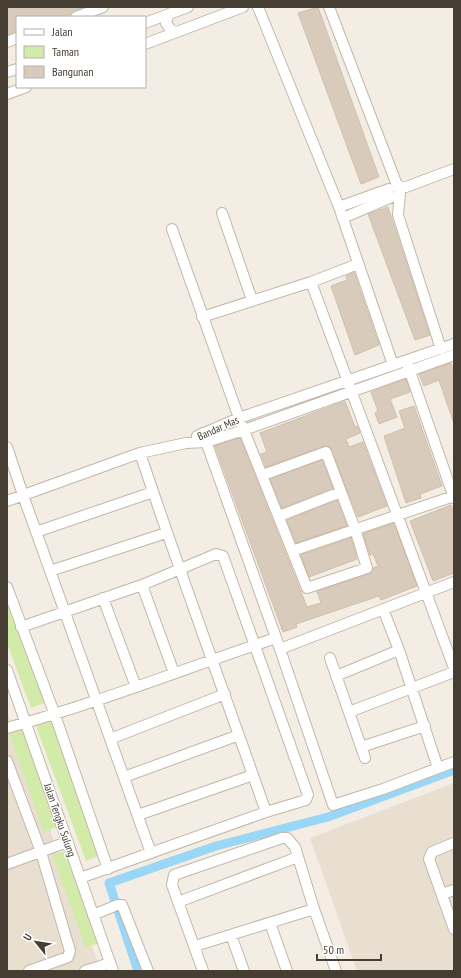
<svg xmlns="http://www.w3.org/2000/svg" width="461" height="978" font-family="'PT Sans Narrow',sans-serif">
<style>
.residential{fill:#e8dfd1}
.green{fill:#d2eba9}
.lines{fill:none;stroke-linecap:round;stroke-linejoin:round}
.canal{stroke:#9ad7f6;stroke-width:9}
.building{fill:#d9cbbb;stroke:#d1bfab}
.minor-casing{stroke:#c2b7a9;stroke-width:12}
.minor{stroke:#fff;stroke-width:10}
.labels{text-anchor:middle;stroke-width:3;stroke-linejoin:round;paint-order:stroke}
.street-label{font-size:11px;fill:#463d33;stroke:#fff}
</style>
<rect width="100%" height="100%" fill="#f3ede4"/>
<path class="residential" d="M7 712 101 971H7Z
M454 783V971H357L310 838Z"/>
<path class="green" d="M7 596 46 702 31 708 7 643Z
M53 720 102 855 86 861 36 726Z
M22 725 60 826 44 832 8 731Z
M64 851 99 943 86 948 52 855Z"/>
<g class="lines">
<path class="canal" d="M138 971 109 883 216 846 328 817 454 770"/>
</g>
<path class="building" d="M7 7H84L64 17H17V32L7 35Z
M318 7 379 177 361 184 298 13Z
M388 207 430 335 415 340 368 214Z
M354 272 379 345 355 355 331 286 347 280 346 276Z
M451 363 454 373 453 421 439 380 424 386 419 374Z
M406 379 410 392 390 399 397 417 379 424 375 413 378 411 371 392Z
M345 401 355 427 357 426 360 433 346 439 349 447 363 442 387 506 358 517 330 447 324 446 266 467 261 454 267 452 260 433Z
M414 406 442 486 420 494 421 498 406 503 384 436 405 428 399 411Z
M240 438 307 607 321 603 317 591 372 573 373 568 378 566 373 554 370 555 363 534 394 523 417 586 381 600 379 596 296 624 297 627 283 632 215 446Z
M322 460 333 488 282 508 270 479Z
M337 500 347 526 296 543 287 520Z
M451 505 454 512V573L433 581 410 521Z
M351 538 357 559 309 577 301 555Z"/>
<g class="lines">
<g class="minor-casing">
<path id="minor" d="M258 7 339 207 393 365
M329 7 400 193 398 215 441 349
M171 13 168 16 166 23 171 30 176 32
M76 17 103 7
M145 23 188 7
M7 42 17 38
M145 44 243 7
M7 72 17 69
M7 94 26 87
M396 186 406 187 454 169
M339 207 389 189
M222 213 252 300
M343 218 392 197
M172 229 239 418 307 588 367 568 355 529 326 452 263 475
M311 282 454 668
M202 317 311 282 358 264
M408 366 454 498
M203 433 280 649 333 805 383 789 454 762
M197 436 239 418 454 344
M7 447 24 498 151 853
M140 453C180 573 224 692 266 812
M7 501 140 453 186 443 206 442 244 430 454 355
M279 516 341 492
M36 532 153 492
M292 551 454 496
M50 571 166 533
M142 585 174 673
M7 587 55 715 108 869
M103 598 136 687
M383 609 399 650 438 768
M21 627 142 585 216 554 223 556 308 795 306 800 266 812 80 878
M280 649 454 582
M330 658 365 758
M7 670 113 971
M336 676 399 650
M349 712 454 672
M7 728C98 703 186 668 276 638
M110 739 225 694
M361 747 425 726
M7 761 41 852 70 951 68 957 29 971
M124 777 239 735
M138 815 253 775
M454 843 432 852 429 859 454 929
M7 864 67 842
M442 894 454 890
M178 902 298 857
M93 915 117 905H122L148 971
M270 923 287 971
M231 935 244 971
M195 946 314 909
M85 971 110 963
M203 971 172 885 174 875 282 838H287L295 847 314 909 336 971"/>
</g>
<use href="#minor" class="minor"/>
</g>
<g class="labels">
<g class="street-label">
<text transform="translate(218 428) rotate(-24)" y="4">Bandar Mas</text>
<text transform="translate(60 820) rotate(71)" y="4">Jalan Tengku Sulung</text>
</g>
</g>
<rect width="461" height="978" fill="none" stroke="#463d33" stroke-width="16"/>
<rect x="16" y="16" width="130" height="72" fill="#ffffff" stroke="#b5b1ad"/>
<rect x="24" y="29" width="20" height="6" fill="#ffffff" stroke="#b5b1ad"/>
<text x="52" y="36" font-size="12" fill="#463d33">Jalan</text>
<rect x="24" y="46" width="20" height="12" fill="#d2eba9" stroke="#b5b1ad"/>
<text x="52" y="56" font-size="12" fill="#463d33">Taman</text>
<rect x="24" y="66" width="20" height="12" fill="#d9cbbb" stroke="#b5b1ad"/>
<text x="52" y="76" font-size="12" fill="#463d33">Bangunan</text>
<g transform="translate(36 942) rotate(300)" stroke="#ffffff" stroke-width="3" paint-order="stroke">
<path d="M0-3L7 15L0 10L-7 15Z" fill="#463d33"/>
<text y="-6" font-size="11" font-weight="bold" text-anchor="middle" fill="#463d33">U</text>
</g>
<path d="M317 954v6h64v-6" fill="none" stroke="#463d33" stroke-width="2"/>
<text x="323" y="954" font-size="12" fill="#463d33" stroke="#ffffff" stroke-width="3" paint-order="stroke">50 m</text>
</svg>
